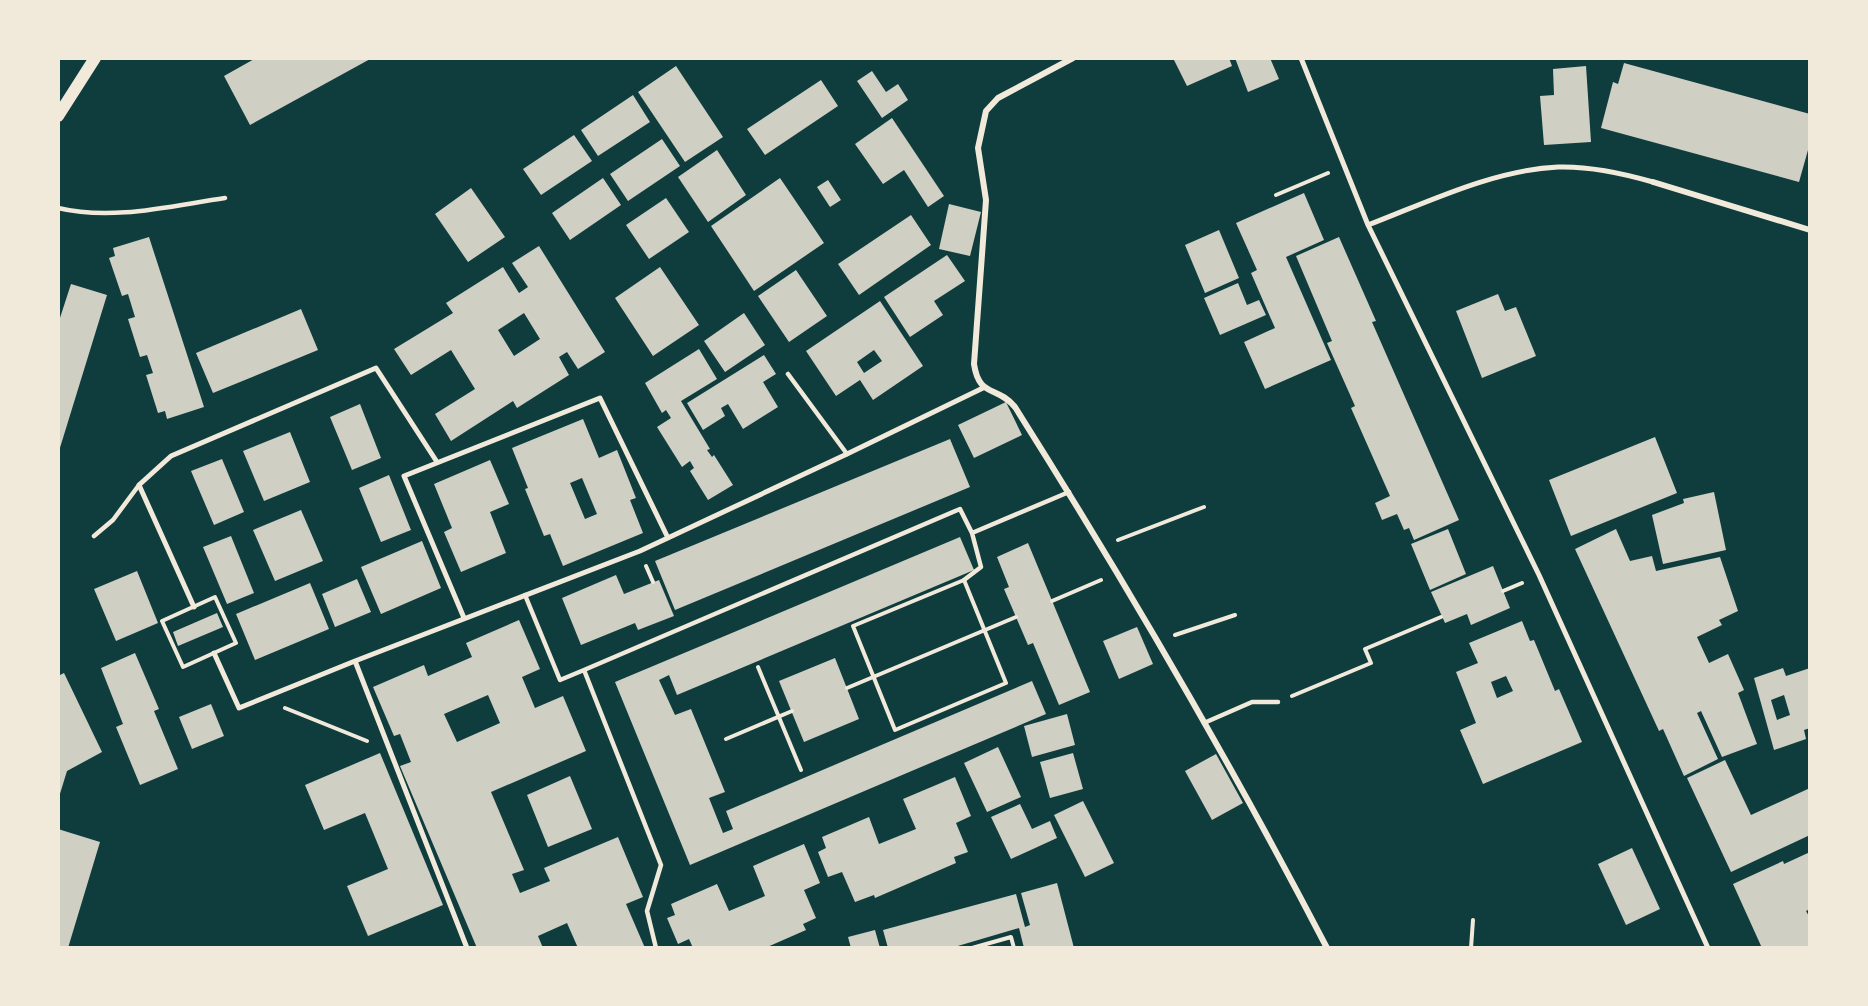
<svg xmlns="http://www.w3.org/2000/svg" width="1868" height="1006" font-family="Jost,sans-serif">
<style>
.building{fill:#cfcfc3;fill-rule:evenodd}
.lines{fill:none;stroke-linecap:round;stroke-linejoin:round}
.path{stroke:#f1e9da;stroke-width:4}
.service{stroke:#f1e9da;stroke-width:4.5}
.pedestrian{stroke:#f1e9da;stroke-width:5}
.minor{stroke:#f1e9da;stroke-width:6}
.secondary{stroke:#f1e9da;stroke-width:12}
</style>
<rect width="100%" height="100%" fill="#0f3d3e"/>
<path class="building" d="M256 58H372L250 125 224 76Z
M1173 58H1229L1232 66 1187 86Z
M1235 58H1270L1279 79 1248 92Z
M1624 63 1810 114V143L1799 182 1601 128 1613 82 1618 84Z
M676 66 723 137 685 162 638 92Z
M1586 66 1591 142 1544 145 1540 96 1554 95 1553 69Z
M872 71 886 92 898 84 908 100 882 118 857 81Z
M821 80 838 106 765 155 747 129Z
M633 95 650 122 598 156 581 130Z
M892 118 944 196 928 207 904 170 883 184 855 144Z
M574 135 592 161 541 195 523 169Z
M662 139 680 166 628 201 610 174Z
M717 150 746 195 708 222 678 177Z
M603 178 621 205 570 240 552 213Z
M780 178 824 243 754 291 711 226Z
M828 180 841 200 830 207 817 187Z
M471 188 505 237 468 262 435 214Z
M1304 193 1324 240 1286 257 1331 360 1265 389 1244 342 1275 328 1251 273 1257 270 1236 223Z
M666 198 689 232 649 259 626 225Z
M949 204 981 212 970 256 939 249Z
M911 215 931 245 859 295 838 264Z
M1219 230 1239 278 1205 293 1185 245Z
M149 237 204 407 167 419 165 411 158 413 146 375 153 373 147 355 140 357 128 319 135 317 128 294 122 296 109 258 115 256 113 248Z
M1339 237 1376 321 1372 322 1459 520 1414 540 1409 528 1404 530 1397 514 1382 520 1375 503 1390 496 1351 408 1355 406 1327 343 1332 341 1296 256Z
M539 246 605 352 578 369 567 352 559 357 569 375 517 408 513 401 451 441 435 414 475 389 451 350 411 375 394 349 453 313 446 303 503 267 519 293 528 287 512 263ZM524 313 540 339 514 356 498 330Z
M947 255 965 281 934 301 943 315 910 337 884 297Z
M660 267 699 325 653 356 615 298Z
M796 270 827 316 789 342 758 296Z
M1238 283 1247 305 1259 300 1266 315 1220 335 1204 298Z
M71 284 107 295 59 451 58 324Z
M1498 294 1505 311 1516 307 1536 356 1482 378 1456 311Z
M880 301 923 366 873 400 860 380 836 396 806 351ZM874 350 882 361 864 373 857 362Z
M301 309 318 350 213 393 196 353Z
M744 313 765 345 725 372 704 341Z
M699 349 717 379 681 401 710 449 707 450 712 457 714 455 733 485 708 500 690 471 694 468 690 461 682 467 657 427 671 418 666 410 662 413 645 383Z
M764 355 776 374 763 382 778 407 743 429 728 404 721 408 725 416 703 430 687 403Z
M1006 402 1022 435 974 458 958 425Z
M360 404 381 458 352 470 330 417Z
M583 419 599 458 617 450 636 498 630 500 643 533 563 566 550 534 544 536 525 489 528 488 512 448ZM582 478 597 514 585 519 570 483Z
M290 432 310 482 264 501 243 451Z
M1655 437 1677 493 1571 536 1549 480Z
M950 439 970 487 675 610 655 561Z
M222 459 244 512 214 525 191 471Z
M490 460 509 504 490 512 506 553 461 572 444 532 452 528 434 484Z
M389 475 411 530 381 542 359 488Z
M1714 492 1726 550 1663 564 1652 515 1684 503 1683 499Z
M301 510 323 561 275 581 253 530Z
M1448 529 1466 574 1430 590 1411 544Z
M1616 529 1630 561 1652 556 1656 571 1720 557 1738 611 1719 620 1722 625 1697 637 1709 663 1728 654 1744 690 1738 693 1757 744 1722 757 1701 711 1697 713 1718 759 1684 776 1663 729 1659 731 1575 549Z
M231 536 254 593 227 604 203 547Z
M960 537 974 570 677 695 669 675 659 680 675 715 691 709 725 792 709 798 723 833 733 829 726 811 1032 681 1046 714 690 865 615 682Z
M422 541 441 588 381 614 361 567Z
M1028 543 1090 692 1059 705 1033 643 1028 645 1004 589 1009 587 997 557Z
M1493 566 1510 608 1471 625 1467 614 1445 623 1431 592Z
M137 571 158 623 116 641 94 589Z
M616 575 624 594 659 580 674 616 638 630 635 623 581 645 562 598Z
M357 579 371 612 335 627 322 594Z
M310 583 329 629 255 660 236 614Z
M217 613 223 627 178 646 173 632Z
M519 620 540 669 522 677 535 708 563 696 586 751 491 792 524 870 512 874 520 893 550 881 544 868 618 837 643 897 626 904 645 948H578L567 923 538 936 543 948H477L400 766 411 762 400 734 394 736 373 687 424 665 428 676 472 657 466 643ZM488 695 500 723 457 742 444 714Z
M1522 621 1530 641 1534 640 1555 691 1559 689 1582 742 1483 784 1460 730 1476 723 1456 672 1478 663 1469 643ZM1506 676 1513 691 1497 698 1491 682Z
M1137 627 1153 664 1119 679 1103 641Z
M135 653 159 709 154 711 178 769 140 785 116 727 123 724 101 668Z
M835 658 859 719 804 742 779 681Z
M1783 668 1786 676 1810 668V728L1804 730 1806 739 1774 750 1754 678ZM1784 695 1790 715 1777 720 1771 700Z
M64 673 102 752 67 771 59 797 58 676Z
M211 704 224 736 192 749 179 717Z
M1067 714 1075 745 1032 757 1024 726Z
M998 747 1021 797 987 812 964 763Z
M380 753 443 905 368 936 347 886 388 869 365 813 324 830 305 785Z
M1073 753 1083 789 1050 798 1040 762Z
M1216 754 1243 803 1212 820 1185 771Z
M1725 760 1751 815 1810 788V835L1731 872 1687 778Z
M570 776 592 829 548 847 527 795Z
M955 777 971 816 956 823 968 852 954 857 956 863 875 898 874 895 855 902 842 872 828 877 818 852 826 848 822 837 869 817 879 844 916 829 903 799Z
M1083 801 1114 863 1085 877 1054 815Z
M1020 804 1032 829 1050 821 1057 838 1011 859 991 817Z
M58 829 100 842 68 948H58Z
M804 844 820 883 804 890 816 918 803 924 806 930 765 948H693L689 939 678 944 667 918 675 915 671 904 717 884 729 911 765 896 753 866Z
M1632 848 1660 909 1626 925 1598 864Z
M1810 852V909L1806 911 1810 918V948H1762L1733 884 1783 861 1784 864Z
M1057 883 1074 948H1024L1019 928 951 948H888L883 930 1016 894 1025 927 1030 925 1021 893Z
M875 930 880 948H851L848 937Z"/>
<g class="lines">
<path class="path" d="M1276 195 1328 173
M1118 540 1204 507
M646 566 653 582
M964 580 1006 683 895 730 853 626Z
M1503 591 1522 583
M215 597 236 643 183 667 162 621Z
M1052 601 1101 580
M1175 635 1235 615
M758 667 801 770
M847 688 1016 617
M1292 696 1371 663 1365 649 1441 617
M285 708 367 741
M726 739 792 711
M972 948 1011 937 1014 948
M1471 948 1473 920"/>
<path class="service" d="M58 208C113 221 170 206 225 198
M788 374 847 454
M94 536 113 520 139 485
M964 580 981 567 972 533
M525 595 560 680 584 670
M1204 723 1252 702H1278
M656 948 647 911 661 865 584 670 960 509 972 533 1069 492"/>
<path class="pedestrian" d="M1301 58 1368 225 1539 575 1708 948
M1368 225C1428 202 1493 170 1558 167 1591 166 1622 173 1653 182
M194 607 139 485 171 456 376 368 437 462
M464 618 404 476 600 398 668 538
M214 653 239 708 355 661
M467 948 355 661 640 551 847 454 983 388"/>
<path class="minor" d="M1073 58 998 98 986 111 978 148 986 200 974 364C979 398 997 385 1015 407 1126 583 1231 763 1327 948
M1653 182 1810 230"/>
<path class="secondary" d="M58 116 95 58"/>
</g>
<rect width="1868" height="1006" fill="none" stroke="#f1e9da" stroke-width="120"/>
</svg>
